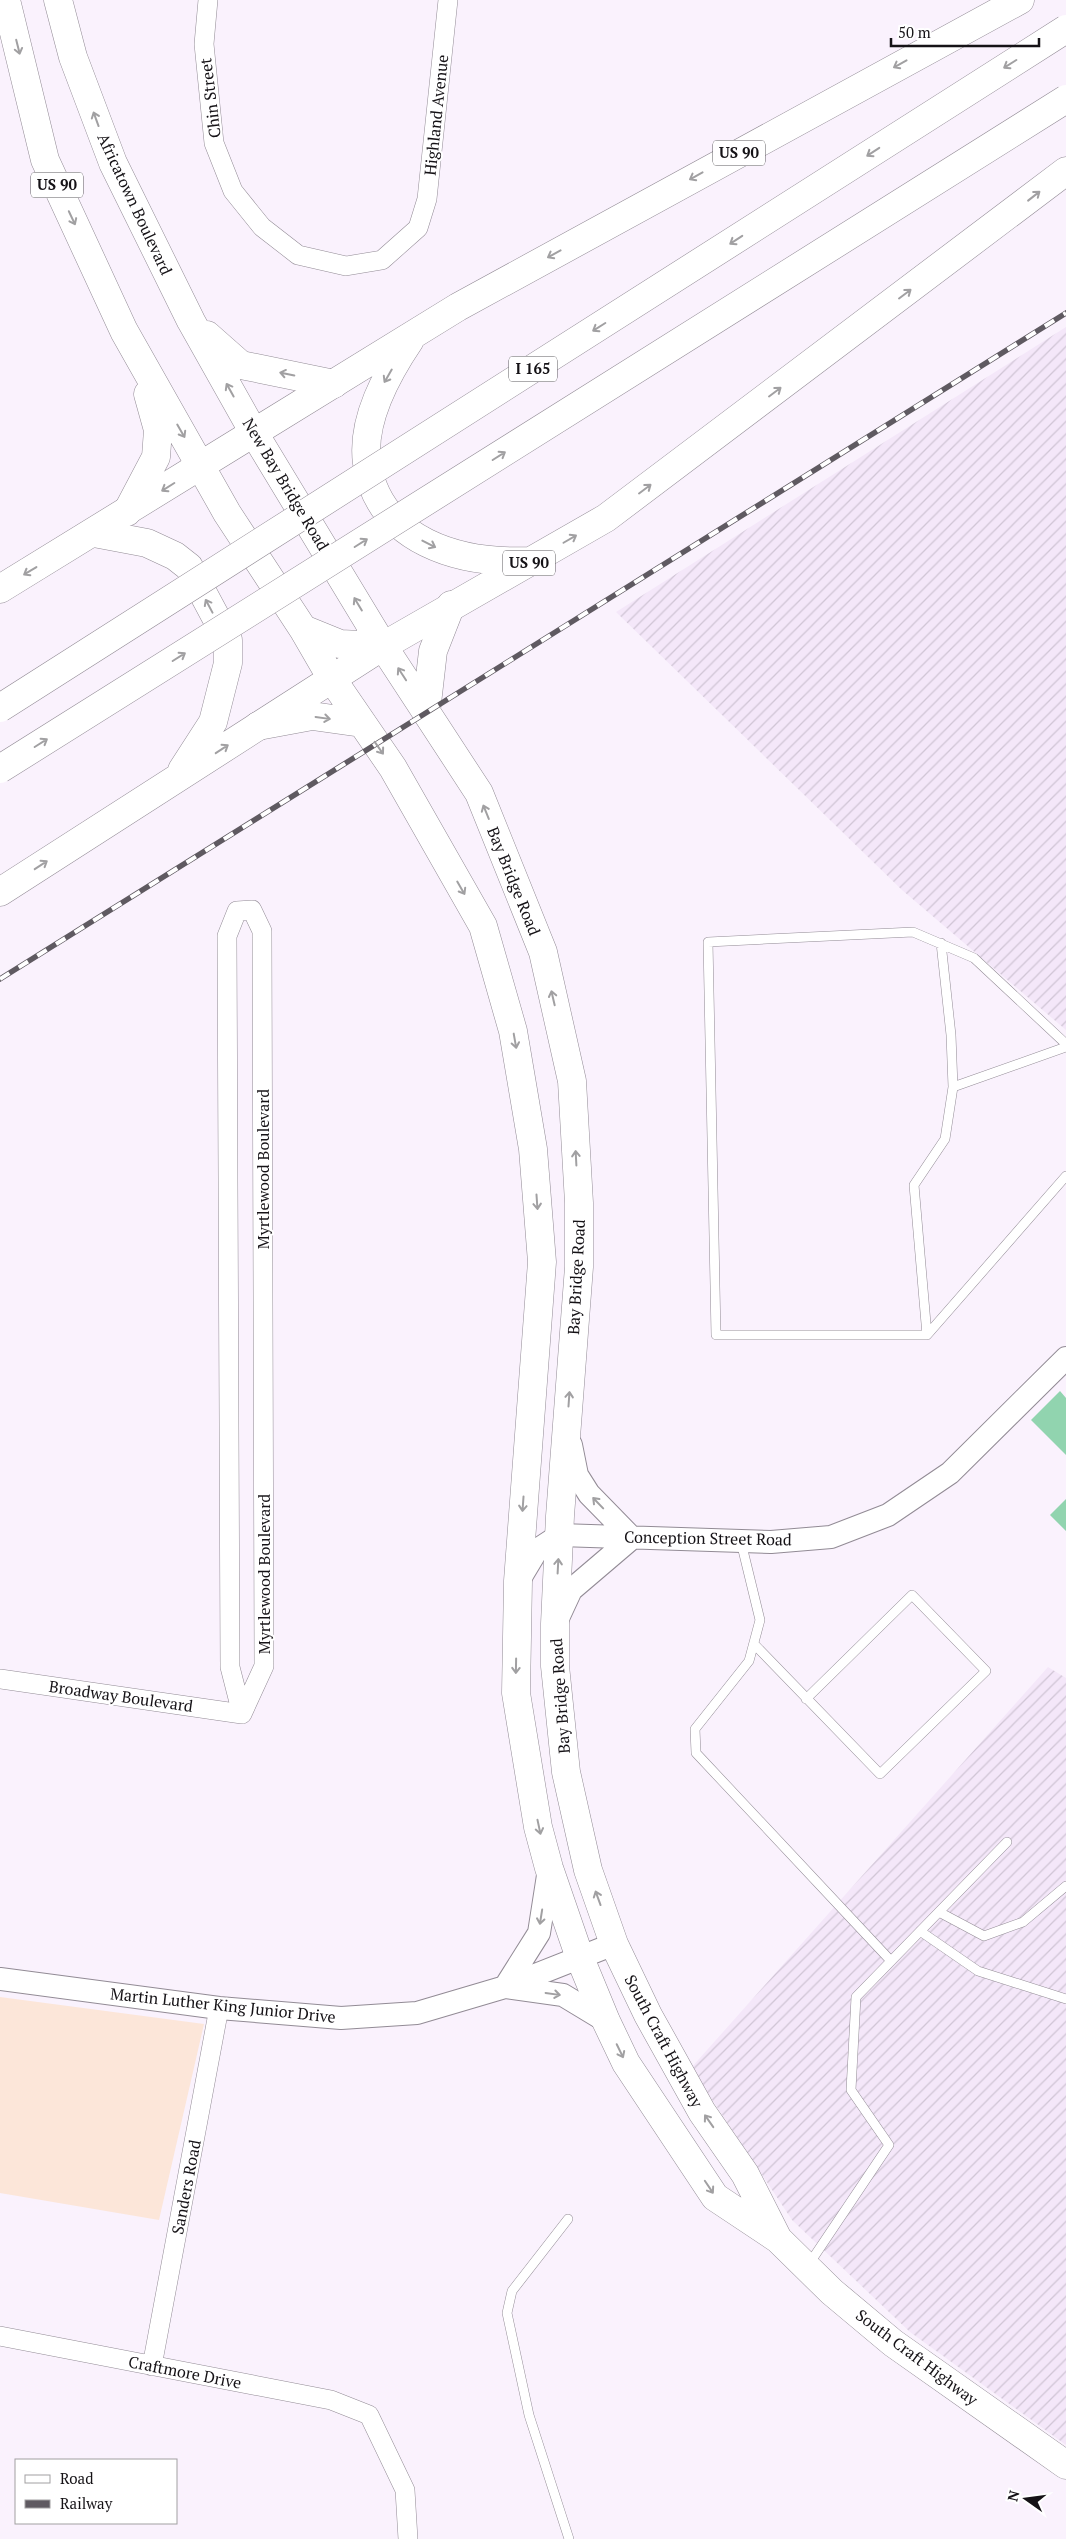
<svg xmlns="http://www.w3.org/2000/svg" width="1066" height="2539" font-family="'PT Serif',serif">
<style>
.commercial{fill:#fce6d9}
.industrial{fill:url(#industrial-furrows)}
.park{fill:#91d4af}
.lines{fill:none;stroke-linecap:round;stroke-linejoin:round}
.service-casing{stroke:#928b95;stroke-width:10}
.minor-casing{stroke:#928b95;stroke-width:20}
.tertiary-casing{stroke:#928b95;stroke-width:24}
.primary-casing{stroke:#928b95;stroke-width:29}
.motorway-casing{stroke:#928b95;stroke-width:29}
.service{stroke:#fff;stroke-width:9}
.minor{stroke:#fff;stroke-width:19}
.tertiary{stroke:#fff;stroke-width:22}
.primary{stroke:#fff;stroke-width:28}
.motorway{stroke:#fff;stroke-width:28}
.rail-casing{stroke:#5f5a61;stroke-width:5.5}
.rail{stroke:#fff;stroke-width:4;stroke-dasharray:11;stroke-linecap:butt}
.motorway-bridge-casing{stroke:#928b95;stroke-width:29;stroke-linecap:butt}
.motorway-bridge{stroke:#fff;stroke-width:28}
.oneway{stroke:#a1a0a2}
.labels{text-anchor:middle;stroke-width:4;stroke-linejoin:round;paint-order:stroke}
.shield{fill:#fff;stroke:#5b595c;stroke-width:1}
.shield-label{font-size:15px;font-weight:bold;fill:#151216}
.street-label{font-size:16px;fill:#151216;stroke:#fff}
</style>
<defs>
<pattern id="industrial-furrows" width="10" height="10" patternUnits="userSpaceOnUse" patternTransform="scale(1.25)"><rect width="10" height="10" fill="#f4e7f9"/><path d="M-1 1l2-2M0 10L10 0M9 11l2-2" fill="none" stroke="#d0c5d5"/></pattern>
</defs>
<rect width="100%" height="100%" fill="#faf2fd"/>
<path class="commercial" d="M0 1997 204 2024 159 2220 0 2193Z"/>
<path class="industrial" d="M1066 327V1030L902 890 616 612Z
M1048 1667 1066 1678V2445L910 2332 792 2220 691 2068Z"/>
<path class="park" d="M1060 1391 1066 1398V1455L1031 1420Z
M1066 1499V1531L1050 1515Z"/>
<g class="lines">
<g class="service-casing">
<path id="service" d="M1066 1044 974 958 913 932 708 942 716 1335H927L1066 1176
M953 1087 1066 1047
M927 1335 914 1185 945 1139 953 1087 951 1035 941 943
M741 1542 760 1620 749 1661 695 1729 696 1753 891 1961
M754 1644 880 1774 986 1671 912 1595 806 1699
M939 1912 984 1936 1023 1922 1066 1886
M920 1931 978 1971 1066 1999
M568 2219 512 2291 507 2313 529 2415 569 2539
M809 2264 889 2145 851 2090 856 1997 1007 1842"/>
</g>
<g class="minor-casing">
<path id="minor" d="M208 0 204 44 214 143 233 191 262 227 298 255 346 266 382 260 418 228 427 199 448 0
M252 910 262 931 264 1666 242 1714 230 1667 227 936 237 911Z
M0 1679 242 1714
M0 2336 331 2400 369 2415 405 2490 408 2539
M152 2366 219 2008"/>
</g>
<g class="tertiary-casing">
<path id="tertiary" d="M519 1580 537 1550 560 1535 771 1542 831 1537 888 1515 950 1473 1066 1358
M558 1618 571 1590 632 1538 589 1494 577 1475 571 1445
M0 1979 219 2008 341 2018 417 2013 505 1987 614 1944
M505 1987 539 1933 549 1869
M506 1987 563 1995 606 2021"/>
</g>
<g class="primary-casing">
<path id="primary" d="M6 0 45 160 124 331 227 513 303 629 332 679 393 768 483 926 513 1031 533 1149 542 1262 518 1581 516 1693 538 1827 549 1868 580 1958 606 2021 626 2063 715 2197 778 2239 832 2292 893 2343 1066 2465
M58 0 73 57 113 163 191 321 254 433 383 646 479 793 543 952 572 1081 579 1203V1267L560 1516 555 1624V1666L566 1772 588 1870 614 1944 648 2015 702 2112 745 2174 777 2237
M207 335 241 365 334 384
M127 512 156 457 158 430 148 394
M303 629 340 644 383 646
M426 712 433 651 451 605
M258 726 312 716 362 723"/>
</g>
<g class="motorway-casing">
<path id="motorway" d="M410 340C387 374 361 420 367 463 379 542 460 564 529 561
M94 533 147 543 175 556 189 567 228 640V663L213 722 182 770
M0 589 458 307 1020 0
M0 892 383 646 606 518 1066 171"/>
</g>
<use href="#service" class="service"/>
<use href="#minor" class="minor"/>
<use href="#tertiary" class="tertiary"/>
<use href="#primary" class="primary"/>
<use href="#motorway" class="motorway"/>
<g class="rail-casing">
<path id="rail" d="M0 979 1066 313"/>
</g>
<use href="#rail" class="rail"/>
<g class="motorway-bridge-casing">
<path id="motorway-bridge" d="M0 708 1066 29
M0 769 1066 99"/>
</g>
<use href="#motorway-bridge" class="motorway-bridge"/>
</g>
<defs><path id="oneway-shaft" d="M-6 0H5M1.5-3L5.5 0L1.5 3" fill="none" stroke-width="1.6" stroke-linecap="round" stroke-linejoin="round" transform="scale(1.25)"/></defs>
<g class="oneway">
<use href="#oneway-shaft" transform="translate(18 47) rotate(76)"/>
<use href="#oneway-shaft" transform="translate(900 64) rotate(151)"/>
<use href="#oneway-shaft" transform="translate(1010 64) rotate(148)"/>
<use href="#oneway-shaft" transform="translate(96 119) rotate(-110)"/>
<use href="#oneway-shaft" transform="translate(873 152) rotate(147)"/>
<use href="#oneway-shaft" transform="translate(696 176) rotate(151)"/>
<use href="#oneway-shaft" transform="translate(1034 196) rotate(-38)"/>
<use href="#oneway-shaft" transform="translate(72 218) rotate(65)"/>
<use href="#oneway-shaft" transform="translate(736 240) rotate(147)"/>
<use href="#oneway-shaft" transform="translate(554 254) rotate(151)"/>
<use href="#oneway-shaft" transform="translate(905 294) rotate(-37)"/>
<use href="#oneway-shaft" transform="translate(599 327) rotate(148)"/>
<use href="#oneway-shaft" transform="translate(287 374) rotate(-168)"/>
<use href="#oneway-shaft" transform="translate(388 376) rotate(120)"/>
<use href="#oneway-shaft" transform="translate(230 390) rotate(-119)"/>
<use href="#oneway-shaft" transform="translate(775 392) rotate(-37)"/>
<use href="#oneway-shaft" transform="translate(181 431) rotate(60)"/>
<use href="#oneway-shaft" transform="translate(499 456) rotate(-32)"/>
<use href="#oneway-shaft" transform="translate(168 487) rotate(148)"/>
<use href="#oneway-shaft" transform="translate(645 489) rotate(-37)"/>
<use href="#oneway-shaft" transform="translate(570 539) rotate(-30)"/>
<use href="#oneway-shaft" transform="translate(361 543) rotate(-32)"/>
<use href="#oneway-shaft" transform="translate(429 544) rotate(27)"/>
<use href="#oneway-shaft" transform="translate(30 571) rotate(149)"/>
<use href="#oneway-shaft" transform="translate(358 604) rotate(-121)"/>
<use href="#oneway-shaft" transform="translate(209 606) rotate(-118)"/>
<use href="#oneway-shaft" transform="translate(179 657) rotate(-32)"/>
<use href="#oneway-shaft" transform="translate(402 674) rotate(-123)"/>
<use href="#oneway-shaft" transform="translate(323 718) rotate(8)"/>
<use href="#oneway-shaft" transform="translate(41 743) rotate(-32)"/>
<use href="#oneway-shaft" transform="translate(379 748) rotate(55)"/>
<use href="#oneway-shaft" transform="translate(222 749) rotate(-33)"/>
<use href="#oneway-shaft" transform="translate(486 812) rotate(-112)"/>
<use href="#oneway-shaft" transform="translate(41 865) rotate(-33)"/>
<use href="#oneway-shaft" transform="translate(461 888) rotate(60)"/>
<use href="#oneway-shaft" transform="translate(553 998) rotate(-103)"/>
<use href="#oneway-shaft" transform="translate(515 1041) rotate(80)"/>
<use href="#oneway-shaft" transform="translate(576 1158) rotate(-93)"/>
<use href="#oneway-shaft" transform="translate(537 1202) rotate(86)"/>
<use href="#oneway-shaft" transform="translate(569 1399) rotate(-86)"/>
<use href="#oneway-shaft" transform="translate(598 1503) rotate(-134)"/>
<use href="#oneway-shaft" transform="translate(523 1504) rotate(94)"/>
<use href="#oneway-shaft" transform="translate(558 1566) rotate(-87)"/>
<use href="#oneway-shaft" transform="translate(516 1666) rotate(91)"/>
<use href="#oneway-shaft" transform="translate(539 1827) rotate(78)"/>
<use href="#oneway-shaft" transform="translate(598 1898) rotate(-110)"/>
<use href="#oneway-shaft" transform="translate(541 1917) rotate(99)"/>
<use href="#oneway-shaft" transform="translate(553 1994) rotate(8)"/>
<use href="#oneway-shaft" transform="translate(620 2051) rotate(64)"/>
<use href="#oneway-shaft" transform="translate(709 2121) rotate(-125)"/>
<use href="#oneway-shaft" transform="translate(709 2187) rotate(56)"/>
</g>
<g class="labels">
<g class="shield">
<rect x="713" y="140.5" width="52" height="25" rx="4"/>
<rect x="31" y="172.5" width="52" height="25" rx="4"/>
<rect x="509" y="356.5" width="48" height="25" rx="4"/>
<rect x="503" y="550.5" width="52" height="25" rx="4"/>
</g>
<g class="shield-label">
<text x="739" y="158">US 90</text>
<text x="57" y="190">US 90</text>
<text x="533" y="374">I 165</text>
<text x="529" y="568">US 90</text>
</g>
<g class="street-label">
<text transform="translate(210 98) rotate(-97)" y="6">Chin Street</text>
<text transform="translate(436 115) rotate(-84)" y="6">Highland Avenue</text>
<text transform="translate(135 204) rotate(65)" y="6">Africatown Boulevard</text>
<text transform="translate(286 484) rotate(59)" y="6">New Bay Bridge Road</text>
<text transform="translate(514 881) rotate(68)" y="6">Bay Bridge Road</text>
<text transform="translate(263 1169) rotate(-90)" y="6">Myrtlewood Boulevard</text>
<text transform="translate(576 1277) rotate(-87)" y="6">Bay Bridge Road</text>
<text transform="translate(708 1538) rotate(1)" y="6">Conception Street Road</text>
<text transform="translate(264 1574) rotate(-90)" y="6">Myrtlewood Boulevard</text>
<text transform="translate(121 1696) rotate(8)" y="6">Broadway Boulevard</text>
<text transform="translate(560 1696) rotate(-94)" y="6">Bay Bridge Road</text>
<text transform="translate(223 2005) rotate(6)" y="6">Martin Luther King Junior Drive</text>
<text transform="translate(664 2041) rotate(62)" y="6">South Craft Highway</text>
<text transform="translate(186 2187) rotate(-79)" y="6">Sanders Road</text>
<text transform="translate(917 2357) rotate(37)" y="6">South Craft Highway</text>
<text transform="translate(185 2372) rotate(11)" y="6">Craftmore Drive</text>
</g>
</g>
<rect x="15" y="2459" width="162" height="65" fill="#ffffff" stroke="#a1a0a2"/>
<rect x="25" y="2475" width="25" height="8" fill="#ffffff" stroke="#a1a0a2"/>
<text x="60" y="2484" font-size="15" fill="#151216">Road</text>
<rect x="25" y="2500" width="25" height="8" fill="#5f5a61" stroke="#a1a0a2"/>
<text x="60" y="2509" font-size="15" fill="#151216">Railway</text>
<g transform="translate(1026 2499) rotate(284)" stroke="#ffffff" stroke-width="4" paint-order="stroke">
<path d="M0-4L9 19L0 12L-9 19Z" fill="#151216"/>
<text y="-8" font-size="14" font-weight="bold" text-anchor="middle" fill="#151216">N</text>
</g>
<path d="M891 38v8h148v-8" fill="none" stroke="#151216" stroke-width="2.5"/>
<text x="898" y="38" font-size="15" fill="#151216" stroke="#ffffff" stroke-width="4" paint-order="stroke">50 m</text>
</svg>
